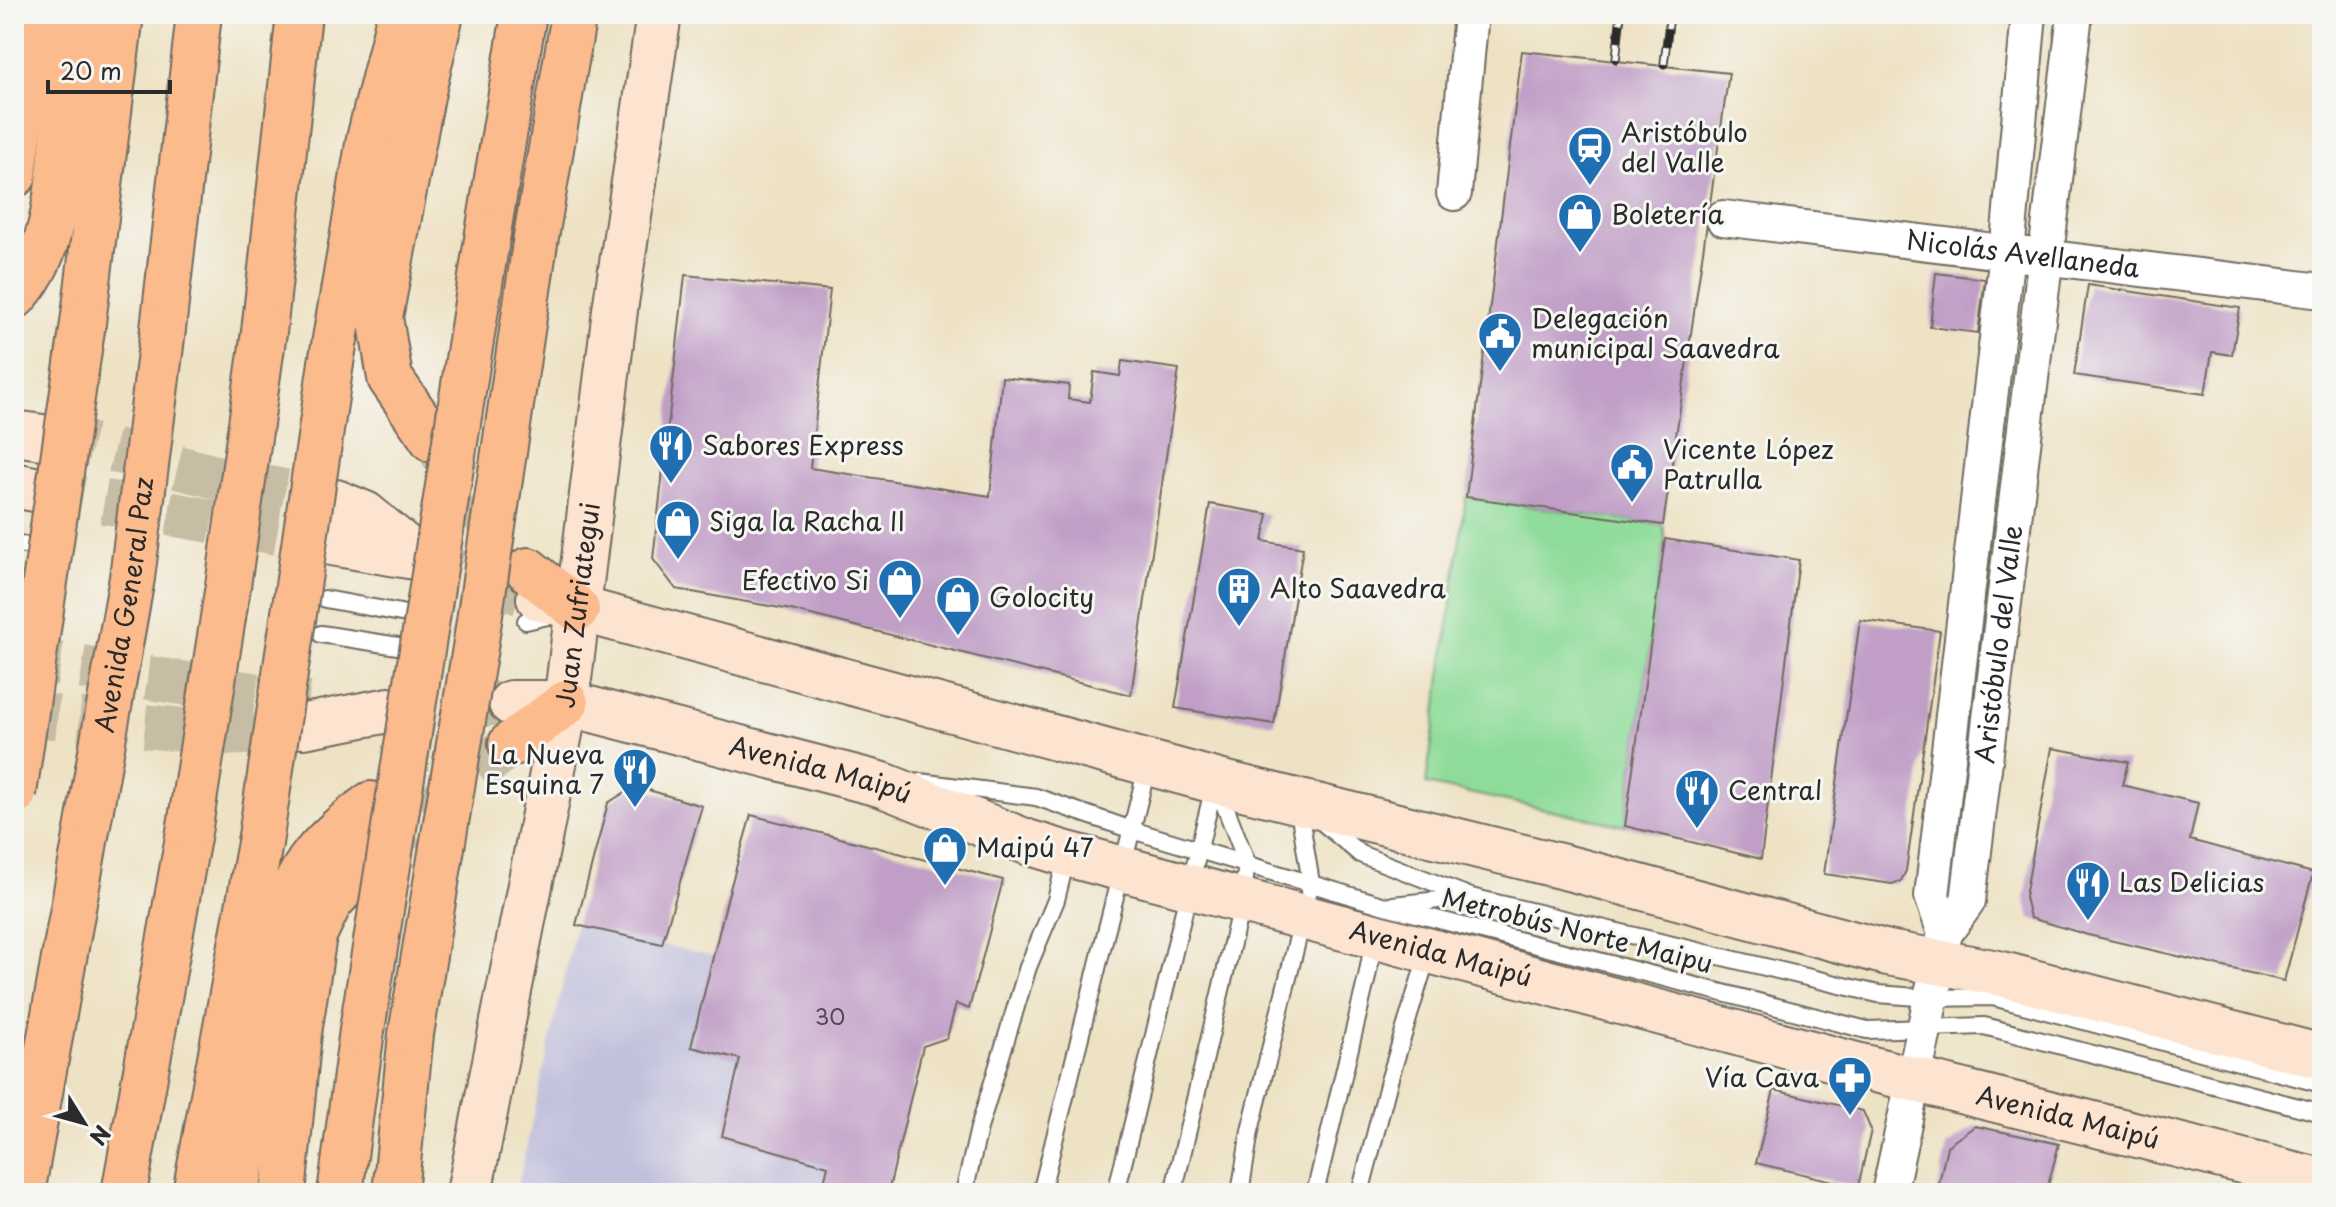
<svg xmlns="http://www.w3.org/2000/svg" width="2336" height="1207" font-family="'Playpen Sans',sans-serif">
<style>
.industrial{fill:#c2c1dc}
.green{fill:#8fdc9a;stroke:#5d8462;stroke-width:2}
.building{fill:#c09ec6}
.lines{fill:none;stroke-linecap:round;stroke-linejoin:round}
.secondary-tunnel{stroke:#c7bda5;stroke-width:44;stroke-dasharray:44 22;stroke-linecap:butt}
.highway-tunnel{stroke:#c7bda5;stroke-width:44;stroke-dasharray:44 22;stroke-linecap:butt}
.lane-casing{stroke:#6f6b61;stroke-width:20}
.street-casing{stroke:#6f6b61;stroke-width:38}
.secondary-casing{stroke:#6f6b61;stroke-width:48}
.highway-casing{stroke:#6f6b61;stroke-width:48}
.lane{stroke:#fff;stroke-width:16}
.street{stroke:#fff;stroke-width:34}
.secondary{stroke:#fde4d1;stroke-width:44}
.highway{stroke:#fbbb8d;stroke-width:44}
.rail-casing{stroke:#2b2b2b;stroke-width:9}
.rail{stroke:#f6f6f2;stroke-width:6;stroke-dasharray:18;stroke-linecap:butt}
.highway-bridge-casing{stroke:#6f6b61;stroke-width:48;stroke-linecap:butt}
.highway-bridge{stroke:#fbbb8d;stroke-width:44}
.labels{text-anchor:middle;stroke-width:6;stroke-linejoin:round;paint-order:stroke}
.number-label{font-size:22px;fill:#504852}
.poi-label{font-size:26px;fill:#2b2b2b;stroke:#f6f6f2;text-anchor:start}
.street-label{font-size:26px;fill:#2b2b2b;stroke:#f6f6f2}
</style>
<rect width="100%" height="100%" fill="#f6f6f2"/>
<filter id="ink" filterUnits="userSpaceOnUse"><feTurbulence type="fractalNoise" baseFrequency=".0125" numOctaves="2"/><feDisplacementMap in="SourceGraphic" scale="16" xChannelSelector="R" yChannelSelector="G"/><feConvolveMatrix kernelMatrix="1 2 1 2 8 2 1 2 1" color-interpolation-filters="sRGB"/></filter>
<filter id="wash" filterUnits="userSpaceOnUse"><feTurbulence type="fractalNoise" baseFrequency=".006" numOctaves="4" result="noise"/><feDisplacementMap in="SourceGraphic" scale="32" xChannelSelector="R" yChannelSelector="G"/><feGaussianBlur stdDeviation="1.8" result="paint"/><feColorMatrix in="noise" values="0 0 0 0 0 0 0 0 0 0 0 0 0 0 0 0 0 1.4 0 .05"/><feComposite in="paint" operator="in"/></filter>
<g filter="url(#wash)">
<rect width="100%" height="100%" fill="#eee2c4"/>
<path class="industrial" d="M728 896 818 918 836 1133 823 1186 850 1193H516L576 925 713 956Z"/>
<path class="green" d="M1466 497 1663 525 1665 539 1625 826 1426 784Z"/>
<g id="blocks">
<path class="building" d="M1522 51 1729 73 1663 525 1466 497Z
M1936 273 1985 279 1978 333 1930 327Z
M685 275 830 290 810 468 990 496 1002 377 1069 385 1068 399 1090 402 1094 372 1120 376 1122 361 1179 369 1131 695 791 610 676 589 653 559Z
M2088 285 2240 308 2232 355 2212 352 2205 394 2074 375Z
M1210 504 1268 514 1263 541 1303 548 1274 724 1175 708Z
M1665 539 1799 560 1761 859 1625 826Z
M1860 620 1940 631 1906 871 1901 881 1892 884 1824 874Z
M2052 748 2128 762 2122 785 2198 803 2190 840 2313 873 2284 981 2088 935 2030 918 2025 897Z
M635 786 702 806 662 944 576 925 608 803Z
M751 815 1003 880 969 1009 956 1004 947 1038 923 1046 888 1193H850L823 1186 828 1166 722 1136 740 1059 691 1047 728 896Z
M1774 1090 1863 1111 1871 1130 1858 1187 1756 1163Z
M1975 1126 2059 1144 2046 1193H1937L1947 1146Z"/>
</g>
</g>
<g filter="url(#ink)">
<use href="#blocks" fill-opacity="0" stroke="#6f6b61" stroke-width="2"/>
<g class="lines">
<path class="secondary-tunnel" d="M49 438 84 443 216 477 336 502
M39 490 332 543
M417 557 525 595
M17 657 308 703
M389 710 511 703
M14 711 34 715 222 734 287 731 304 726"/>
<path class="highway-tunnel" d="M435 443 509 552
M374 854 511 744"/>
<g class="lane-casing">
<path id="lane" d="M14 543 31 546
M325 599 401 613
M526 621 552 615
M321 634 398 646
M920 782 1036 797 1132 830 1385 906 1867 1030 1984 1026 2322 1113
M1298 804 1311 883 1309 891
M1321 821 1360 854 1471 897 1878 994 1930 998 1993 997 2322 1084
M1393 905 1466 897
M472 1187 501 1193
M964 1193 979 1128 1028 967 1056 900 1067 855
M1041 1193 1148 764
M1116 1193 1215 782
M1173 1193 1242 901 1247 863 1218 788
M1240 1193 1250 1131 1303 917
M1315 1193 1367 977 1374 939
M1360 1193 1389 1081 1428 953"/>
</g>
<g class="street-casing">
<g id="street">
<path d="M1454 193 1471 14"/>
<path id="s1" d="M1723 218 2322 291"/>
<path d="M1945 933 1932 896 2007 253 2029 14"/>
<path id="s2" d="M1889 1193 1945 933 1968 901 2075 14"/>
</g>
</g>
<g class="secondary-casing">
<g id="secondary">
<path d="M14 433 49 438"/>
<path d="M14 485 39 490"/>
<path d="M336 502 365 514 417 557"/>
<path d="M332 543 415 557"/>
<path d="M539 598 1215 781 1576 870 1888 953 1998 973 2322 1057"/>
<path id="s3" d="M511 703H566L883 785 1027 842 1067 854 1860 1066 2322 1181"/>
<path d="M304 726 389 710"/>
<path id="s4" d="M469 1193 566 703 615 310 659 14"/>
</g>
</g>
<g class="highway-casing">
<path id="highway" d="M14 175 33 14
M488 233 524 14
M535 243 574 14
M14 297C55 253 57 192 63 136 67 95 72 55 77 14
M83 323 121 14
M163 329 199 14
M264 332 299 14
M331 363 369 139 400 14
M433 440 390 378 380 317 422 96 441 14
M528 570 577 609
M511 744 566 703
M22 1193 91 808
M124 1193 190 826
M195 1193 260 843
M237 1193 279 925C299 864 321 842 371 804
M283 1193 299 1033 314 935 330 902 374 854
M340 1193 362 1030
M395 1193 411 1034"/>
</g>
<use href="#lane" class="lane"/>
<use href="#street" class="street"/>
<use href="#secondary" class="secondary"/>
<use href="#highway" class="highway"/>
<g class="rail-casing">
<path id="rail" d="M1616 59 1621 14
M1664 64 1670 14"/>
</g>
<use href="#rail" class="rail"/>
<g class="highway-bridge-casing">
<g id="highway-bridge">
<path d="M14 793 83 323"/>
<path id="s5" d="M91 808 132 578 163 329"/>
<path d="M190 826 228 586 264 332"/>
<path d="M260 843 331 363"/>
<path d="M362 1030 488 233"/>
<path d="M411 1034 475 648 535 243"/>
</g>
</g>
<use href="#highway-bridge" class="highway-bridge"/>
</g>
</g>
<defs>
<g id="station-pin" transform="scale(2.3)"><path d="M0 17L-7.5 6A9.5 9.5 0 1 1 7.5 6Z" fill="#1f6fb2" stroke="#f6f6f2"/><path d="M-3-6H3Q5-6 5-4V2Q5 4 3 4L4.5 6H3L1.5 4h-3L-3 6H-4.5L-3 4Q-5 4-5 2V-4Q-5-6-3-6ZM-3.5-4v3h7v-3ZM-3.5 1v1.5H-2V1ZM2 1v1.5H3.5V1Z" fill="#fff"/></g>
<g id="shop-pin" transform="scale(2.3)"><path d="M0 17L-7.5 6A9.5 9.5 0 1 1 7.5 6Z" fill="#1f6fb2" stroke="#f6f6f2"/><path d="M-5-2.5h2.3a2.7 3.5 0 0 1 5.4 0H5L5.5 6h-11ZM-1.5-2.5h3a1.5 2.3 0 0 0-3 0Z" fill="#fff"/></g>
<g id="civic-pin" transform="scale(2.3)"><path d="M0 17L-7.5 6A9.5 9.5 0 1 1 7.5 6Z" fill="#1f6fb2" stroke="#f6f6f2"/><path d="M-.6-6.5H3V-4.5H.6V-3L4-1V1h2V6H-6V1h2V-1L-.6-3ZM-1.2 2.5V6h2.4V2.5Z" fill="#fff"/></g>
<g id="restaurant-pin" transform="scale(2.3)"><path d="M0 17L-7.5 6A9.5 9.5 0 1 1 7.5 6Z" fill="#1f6fb2" stroke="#f6f6f2"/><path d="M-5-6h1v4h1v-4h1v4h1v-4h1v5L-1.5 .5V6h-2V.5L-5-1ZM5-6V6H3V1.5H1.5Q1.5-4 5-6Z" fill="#fff"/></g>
<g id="building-pin" transform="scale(2.3)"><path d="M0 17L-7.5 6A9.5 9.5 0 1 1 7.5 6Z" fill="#1f6fb2" stroke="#f6f6f2"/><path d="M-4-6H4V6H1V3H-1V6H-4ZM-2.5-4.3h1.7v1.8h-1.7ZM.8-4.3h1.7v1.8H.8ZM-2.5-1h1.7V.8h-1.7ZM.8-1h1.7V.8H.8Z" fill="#fff"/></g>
<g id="pharmacy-pin" transform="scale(2.3)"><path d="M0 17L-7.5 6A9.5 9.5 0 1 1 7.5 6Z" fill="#1f6fb2" stroke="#f6f6f2"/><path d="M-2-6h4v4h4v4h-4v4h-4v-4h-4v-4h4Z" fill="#fff"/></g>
</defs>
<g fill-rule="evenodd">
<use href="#station-pin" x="1590" y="148"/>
<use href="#shop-pin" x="1580" y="215"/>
<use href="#civic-pin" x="1500" y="334"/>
<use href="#restaurant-pin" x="671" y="446"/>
<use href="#civic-pin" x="1632" y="465"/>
<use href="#shop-pin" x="678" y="522"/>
<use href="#shop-pin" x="900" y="581"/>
<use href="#building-pin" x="1239" y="589"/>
<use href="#shop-pin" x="958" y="598"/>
<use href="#restaurant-pin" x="635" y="770"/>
<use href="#restaurant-pin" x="1697" y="791"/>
<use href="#shop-pin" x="945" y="848"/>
<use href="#restaurant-pin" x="2088" y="883"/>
<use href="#pharmacy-pin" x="1850" y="1078"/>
</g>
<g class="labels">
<g class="number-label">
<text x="830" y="1025">30</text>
</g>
<g class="poi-label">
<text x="1621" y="142">Aristóbulo<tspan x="1621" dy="30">del Valle</tspan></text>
<text x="1611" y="224">Boletería</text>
<text x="1531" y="328">Delegación<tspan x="1531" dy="30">municipal Saavedra</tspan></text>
<text x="702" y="455">Sabores Express</text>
<text x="1663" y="459">Vicente López<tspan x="1663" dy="30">Patrulla</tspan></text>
<text x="709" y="531">Siga la Racha II</text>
<text x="869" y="590" text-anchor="end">Efectivo Si</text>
<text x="1270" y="598">Alto Saavedra</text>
<text x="989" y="607">Golocity</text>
<text x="604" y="764" text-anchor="end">La Nueva<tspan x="604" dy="30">Esquina 7</tspan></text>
<text x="1728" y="800">Central</text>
<text x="976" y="857">Maipú 47</text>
<text x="2119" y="892">Las Delicias</text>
<text x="1819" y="1087" text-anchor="end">Vía Cava</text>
</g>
<g class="street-label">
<text dy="9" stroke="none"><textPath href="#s1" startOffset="302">Nicolás Avellaneda</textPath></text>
<text dy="9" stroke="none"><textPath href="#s5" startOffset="206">Avenida General Paz</textPath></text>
<text dy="9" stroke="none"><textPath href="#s4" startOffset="598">Juan Zufriategui</textPath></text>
<text dy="9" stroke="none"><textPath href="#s2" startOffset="564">Aristóbulo del Valle</textPath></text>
<text dy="9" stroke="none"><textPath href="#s3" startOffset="318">Avenida Maipú</textPath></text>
<text transform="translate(1577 931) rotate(14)" y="9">Metrobús Norte Maipu</text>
<text dy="9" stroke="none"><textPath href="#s3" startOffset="966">Avenida Maipú</textPath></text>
<text dy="9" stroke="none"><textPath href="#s3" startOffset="1614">Avenida Maipú</textPath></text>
</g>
</g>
<rect width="2336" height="1207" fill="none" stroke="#f6f6f2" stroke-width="48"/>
<g transform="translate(84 1123) rotate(127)" stroke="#f6f6f2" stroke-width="6" paint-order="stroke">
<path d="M0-6L14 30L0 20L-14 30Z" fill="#2b2b2b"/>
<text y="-12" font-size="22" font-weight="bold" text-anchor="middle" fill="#2b2b2b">N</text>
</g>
<path d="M48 80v12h122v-12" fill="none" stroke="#2b2b2b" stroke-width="4"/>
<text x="60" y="80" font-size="24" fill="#2b2b2b" stroke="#f6f6f2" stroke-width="6" paint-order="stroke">20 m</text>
</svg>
